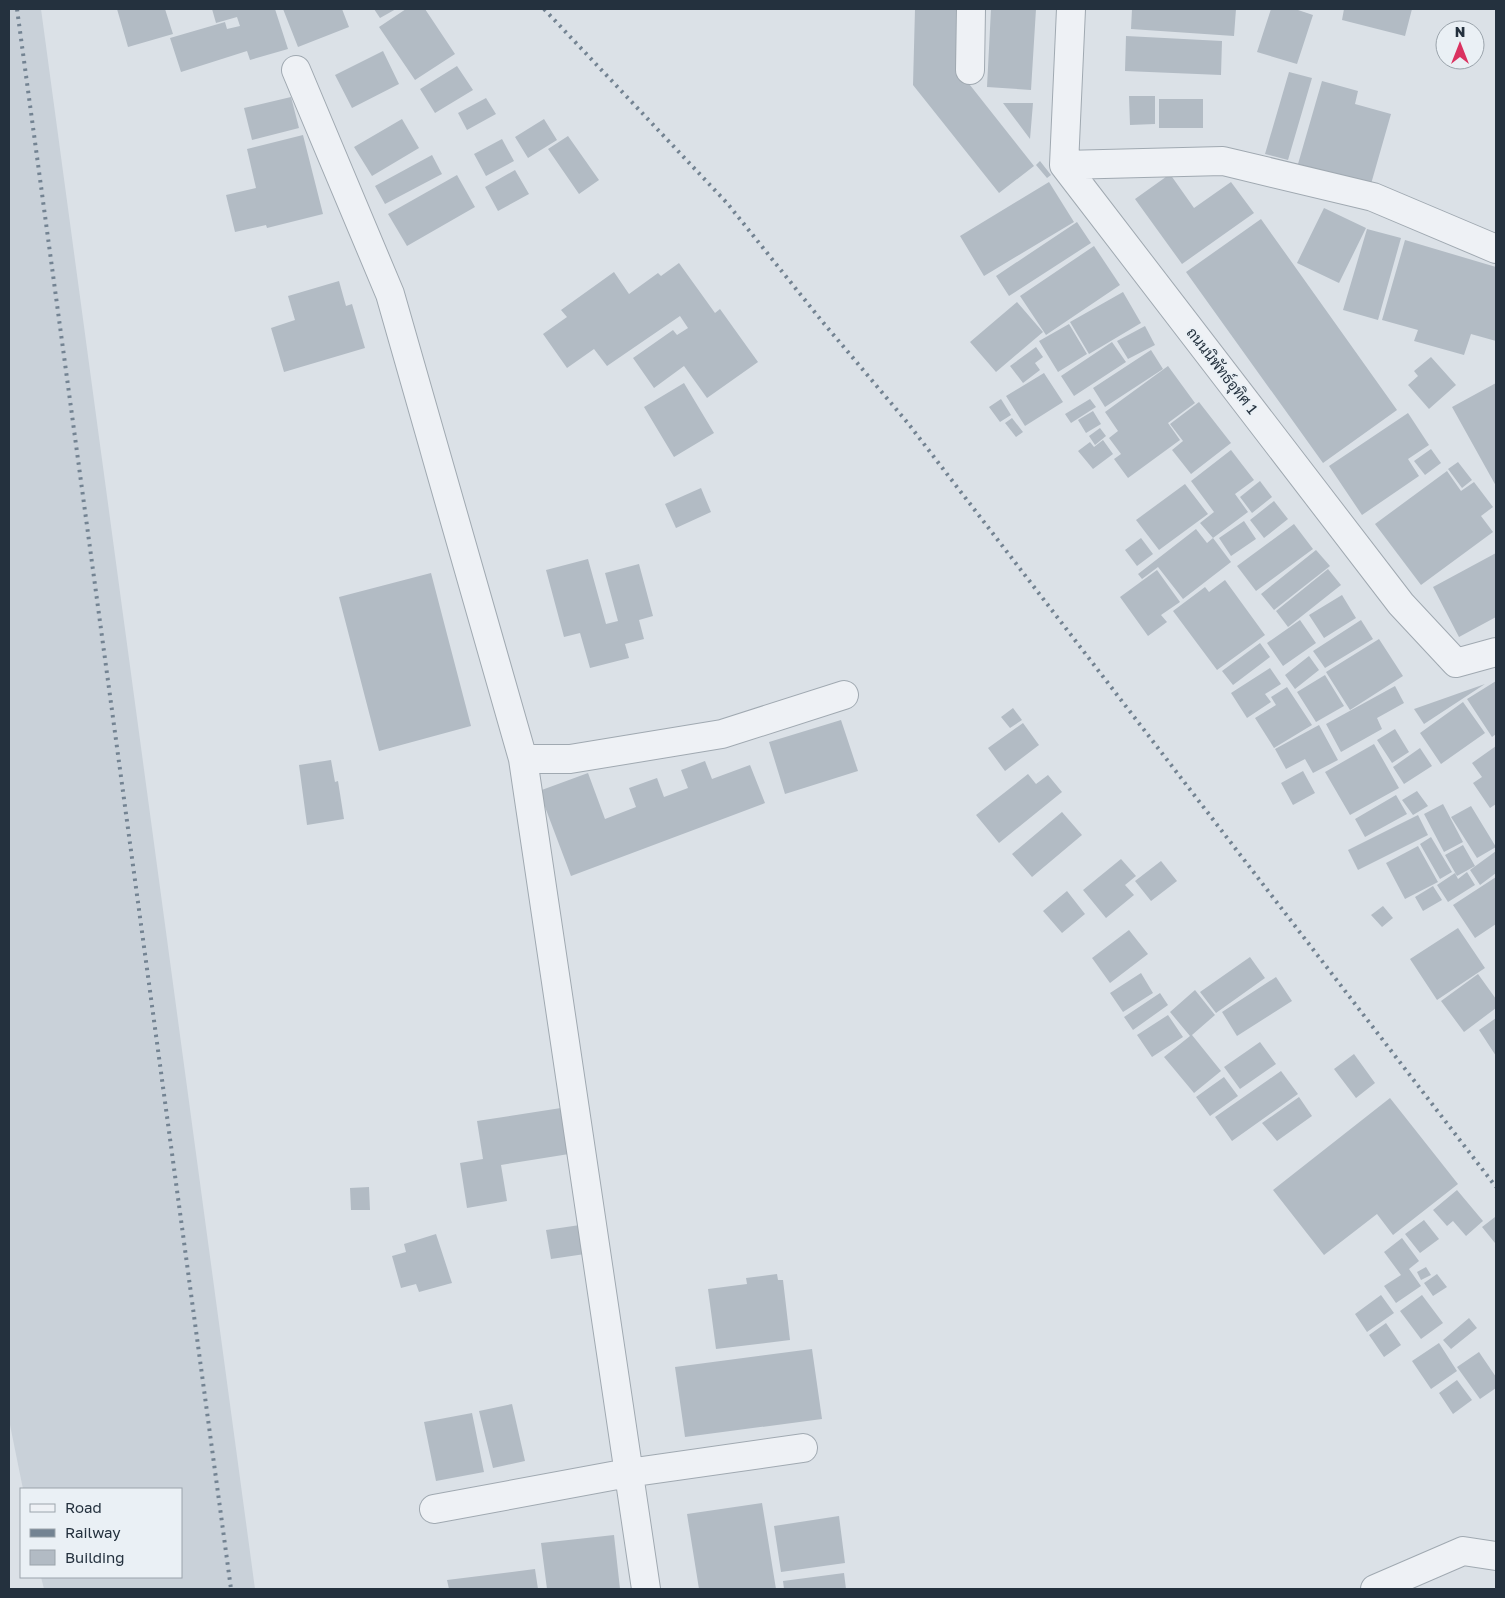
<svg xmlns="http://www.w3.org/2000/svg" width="1505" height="1598" font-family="'Golos Text',Sarabun,sans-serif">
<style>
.built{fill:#c9d1d9}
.building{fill:#b2bbc4}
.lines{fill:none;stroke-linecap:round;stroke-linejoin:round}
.minor-casing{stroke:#a0a9b1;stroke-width:30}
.minor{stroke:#eef1f5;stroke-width:28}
.rail{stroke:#738392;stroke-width:4;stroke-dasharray:2.5 5;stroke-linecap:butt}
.labels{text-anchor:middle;stroke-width:4;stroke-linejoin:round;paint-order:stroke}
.street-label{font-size:15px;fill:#24313e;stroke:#eaf0f5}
</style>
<rect width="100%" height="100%" fill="#dbe1e7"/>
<path class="built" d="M9 9H41L255 1589H44L41 1577H181V1489H23L9 1420Z"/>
<path class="building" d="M117 9H165L173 34 128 47Z
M212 9H275L288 49 250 60 247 51 181 72 170 38 225 22 227 29 240 26 237 17 216 23Z
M283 9H342L349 27 298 47Z
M374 9H396L380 18Z
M406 9H425L455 54 415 80 379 27Z
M915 9H960L958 78 966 80 1034 166 999 193 913 85Z
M991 9H1036L1031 90 987 87Z
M1132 9H1236L1234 36 1131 29Z
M1271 9H1295L1313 15 1297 64 1257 52Z
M1344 9H1412L1405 36 1342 20Z
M1126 36 1222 41 1221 75 1125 71Z
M383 51 399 84 352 108 335 75Z
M457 66 473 90 435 113 420 89Z
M1289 72 1312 78 1288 160 1265 154Z
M1322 81 1358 91 1355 104 1391 114 1371 184 1298 164Z
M1129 96H1155V124L1130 125Z
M291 97 299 128 252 140 244 108Z
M486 98 496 114 467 130 458 113Z
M1159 99H1203V128H1159Z
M1003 103H1033L1030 139Z
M402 119 419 148 372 176 354 147Z
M544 119 557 140 528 158 515 137Z
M303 135 323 214 267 228 266 225 235 232 226 195 256 188 247 149Z
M568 136 599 180 579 194 548 149Z
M502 139 514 161 486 176 474 154Z
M432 155 442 174 385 204 375 186Z
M1040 161 1051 175 1047 178 1036 165Z
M515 170 529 194 498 211 485 187Z
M1170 174 1194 208 1231 182 1254 213 1182 264 1135 199Z
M457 175 475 207 407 246 388 214Z
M1049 182 1074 222 984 276 960 236Z
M1324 208 1366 228 1339 283 1297 263Z
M1261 219 1397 410 1323 463 1186 272Z
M1077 222 1091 243 1009 296 996 276Z
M1367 229 1401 238 1378 320 1343 310Z
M1405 240 1496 267V341L1471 334 1464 355 1414 341 1418 330 1382 320Z
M1094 246 1120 285 1046 335 1020 296Z
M679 263 715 313 720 309 758 362 707 398 684 366 654 388 633 358 673 330 677 335 688 328 680 316 607 366 594 349 567 368 543 334 567 317 561 310 614 272 629 294 658 273 661 276Z
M339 281 346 306 352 304 365 348 284 372 271 328 295 320 288 296Z
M1123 292 1141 323 1089 354 1070 322Z
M1017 302 1043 332 996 372 970 342Z
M1069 324 1087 354 1058 372 1039 341Z
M1145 326 1155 345 1128 359 1117 341Z
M1112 342 1126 362 1074 396 1061 376Z
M1036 347 1043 357 1035 363 1040 370 1023 383 1010 366Z
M1151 350 1163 369 1105 407 1093 388Z
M1431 357 1456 385 1429 409 1408 385 1418 376 1414 371Z
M1168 366 1195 403 1168 423 1180 440 1128 478 1114 459 1121 454 1109 438 1118 431 1105 412Z
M1044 373 1063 402 1025 426 1006 396Z
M684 383 714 433 674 457 644 407Z
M1496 383V486L1452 407Z
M1001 399 1011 415 1000 422 989 407Z
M1090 399 1096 407 1071 423 1065 414Z
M1199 402 1231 443 1191 474 1172 450 1183 441 1170 424Z
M1093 411 1101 424 1086 433 1078 420Z
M1408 413 1429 445 1408 459 1419 476 1362 515 1329 466Z
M1012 418 1023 432 1016 437 1005 423Z
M1100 428 1106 436 1095 445 1089 436Z
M1103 440 1113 454 1093 469 1078 451 1090 442 1094 447Z
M1431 449 1441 463 1425 475 1414 461Z
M1231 450 1254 480 1235 494 1248 512 1213 538 1200 523 1214 512 1191 481Z
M1458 462 1472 480 1462 488 1448 469Z
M1447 471 1461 491 1474 482 1493 507 1481 516 1493 532 1421 585 1375 524Z
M1260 481 1272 497 1252 513 1240 497Z
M1185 484 1208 514 1159 550 1136 520Z
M701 488 711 512 676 528 665 504Z
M1274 501 1288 519 1264 538 1250 520Z
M1244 521 1256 539 1231 556 1219 538Z
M1294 524 1313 549 1256 591 1237 566Z
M1196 529 1207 543 1213 538 1231 562 1183 599 1158 567 1142 579 1138 574Z
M1141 538 1153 554 1137 566 1125 550Z
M1316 550 1330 566 1274 610 1261 594Z
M1496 553V617L1459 637 1433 587Z
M588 559 606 624 618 621 605 573 639 564 653 616 639 620 644 639 625 644 629 658 590 668 580 633 564 637 546 570Z
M1328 569 1341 585 1288 627 1276 611Z
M1157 570 1180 602 1161 615 1167 622 1148 636 1120 597Z
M431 573 471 726 379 751 339 597Z
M1225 580 1265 635 1217 670 1173 611 1205 587 1209 592Z
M1342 595 1356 618 1324 638 1309 615Z
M1300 620 1316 643 1283 666 1267 643Z
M1361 620 1373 639 1325 668 1313 651Z
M1379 639 1403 676 1350 710 1326 672Z
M1260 643 1270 657 1233 685 1222 671Z
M1309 656 1319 670 1295 689 1285 675Z
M1270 668 1281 684 1265 694 1271 702 1247 718 1231 693Z
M1325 675 1344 706 1316 722 1297 692Z
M1496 681V734L1492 737 1467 699Z
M1485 684 1424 724 1414 709Z
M1395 686 1404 703 1377 718 1382 729 1341 752 1326 724Z
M1287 687 1312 725 1274 748 1255 718 1276 705 1271 697Z
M1463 702 1485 733 1441 764 1420 733Z
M1013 708 1022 720 1010 728 1001 717Z
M841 720 858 771 785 794 769 742Z
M1023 723 1039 745 1005 771 988 748Z
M1319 725 1338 760 1313 773 1305 759 1286 769 1275 749Z
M1395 729 1409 752 1392 763 1377 740Z
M1374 744 1399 788 1350 815 1325 772Z
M1496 746V804L1490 808 1473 783 1482 777 1472 763Z
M1420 748 1432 766 1404 784 1393 767Z
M331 760 335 782 338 781 344 819 307 825 299 765Z
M705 761 712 779 750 765 765 803 571 876 539 791 588 773 605 819 636 807 629 788 657 778 664 797 688 788 681 770Z
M1303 771 1315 793 1293 805 1281 783Z
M1028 774 1036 784 1048 775 1062 792 999 843 976 815Z
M1417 791 1428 806 1413 815 1402 800Z
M1396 795 1407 814 1365 837 1355 819Z
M1443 804 1463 842 1444 852 1424 814Z
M1471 806 1496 847 1477 858 1451 817Z
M1062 812 1082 835 1032 877 1012 854Z
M1418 815 1428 835 1358 870 1348 850Z
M1431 837 1452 872 1440 879 1420 844Z
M1463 845 1475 866 1457 876 1445 855Z
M1418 846 1438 882 1405 899 1386 863Z
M1496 851V873L1480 885 1470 870Z
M1121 859 1136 876 1125 885 1134 895 1106 918 1083 890Z
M1161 861 1177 881 1151 901 1135 881Z
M1467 872 1475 885 1448 902 1437 885 1455 873 1458 879Z
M1496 877V924L1475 938 1453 905Z
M1433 886 1442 900 1423 911 1415 897Z
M1067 891 1085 914 1062 933 1043 911Z
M1383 906 1393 918 1382 927 1371 915Z
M1458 928 1485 968 1437 1000 1410 959Z
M1129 930 1148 954 1110 983 1092 958Z
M1250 957 1265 978 1216 1013 1200 992Z
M1141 973 1153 993 1123 1012 1110 993Z
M1478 974 1496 999V1008L1464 1032 1441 1001Z
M1276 977 1292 1001 1237 1036 1222 1012Z
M1195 990 1215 1015 1192 1035 1221 1071 1194 1093 1164 1057 1190 1036 1170 1012Z
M1160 993 1168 1005 1133 1030 1124 1017Z
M1168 1015 1183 1037 1152 1057 1137 1035Z
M1496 1018V1056L1479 1030Z
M1260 1042 1276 1064 1240 1089 1224 1067Z
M1354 1054 1375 1083 1356 1098 1334 1069Z
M1281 1071 1298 1094 1232 1141 1215 1117Z
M1224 1077 1238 1096 1210 1116 1196 1097Z
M1299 1097 1312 1116 1277 1141 1262 1123Z
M1390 1098 1458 1184 1393 1235 1377 1214 1324 1255 1273 1190Z
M561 1108 569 1154 501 1165 507 1201 467 1208 460 1163 483 1159 477 1121Z
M369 1187 370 1210H351L350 1188Z
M1457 1190 1483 1221 1466 1236 1453 1221 1447 1226 1433 1210Z
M1495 1217 1496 1219V1242L1495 1243 1482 1227Z
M1424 1220 1439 1239 1420 1253 1405 1234Z
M580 1225 585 1254 551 1259 546 1230Z
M436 1234 452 1283 419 1292 416 1284 401 1288 392 1256 406 1252 404 1244Z
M1402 1238 1419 1261 1409 1269 1421 1286 1396 1303 1384 1286 1401 1275 1384 1252Z
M1426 1267 1431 1275 1421 1280 1417 1272Z
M777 1274 778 1280H783L790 1340 716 1349 708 1289 747 1284 746 1278Z
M1437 1274 1447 1287 1433 1296 1424 1283Z
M1381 1295 1394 1313 1367 1332 1355 1314Z
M1422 1295 1443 1323 1421 1339 1400 1311Z
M1469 1318 1477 1328 1451 1349 1443 1340Z
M1386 1323 1401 1345 1384 1357 1369 1335Z
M1439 1343 1457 1371 1431 1389 1412 1361Z
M812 1349 822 1419 685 1437 675 1367Z
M1479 1352 1496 1377V1388L1480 1399 1457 1367Z
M1457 1380 1472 1400 1453 1414 1439 1393Z
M512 1404 525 1461 493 1468 479 1411Z
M472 1413 484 1472 436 1481 424 1422Z
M762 1503 776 1589H699L687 1514Z
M839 1516 845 1563 781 1572 774 1526Z
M614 1535 620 1589H547L541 1543Z
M535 1569 538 1589H449L447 1580Z
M844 1573 846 1589H784L783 1581Z"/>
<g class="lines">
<g class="minor-casing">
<path id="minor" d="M1071 9 1064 165 1401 604 1456 663 1496 652
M296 70 390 294 523 759 646 1589
M970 70 971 9
M1064 165 1223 161 1373 197 1496 249
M523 759H570L722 734 844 695
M434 1509 628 1473 803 1448
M1375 1589 1463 1551 1496 1556"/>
</g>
<use href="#minor" class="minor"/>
<path class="rail" d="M17 9 231 1589
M544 9 727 203 821 320 907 422 1496 1187"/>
</g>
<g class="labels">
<g class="street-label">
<text transform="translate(1222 371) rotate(52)" y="5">ถนนนิพัทธ์อุทิศ 1</text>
</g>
</g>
<rect width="1505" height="1598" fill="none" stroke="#24313e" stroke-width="20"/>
<rect x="20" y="1488" width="162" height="90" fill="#eaf0f5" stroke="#9ba4ac"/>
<rect x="30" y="1504" width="25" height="8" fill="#eef1f5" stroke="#9ba4ac"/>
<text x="65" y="1513" font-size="15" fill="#24313e">Road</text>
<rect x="30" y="1529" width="25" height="8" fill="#738392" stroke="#9ba4ac"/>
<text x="65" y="1538" font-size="15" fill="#24313e">Railway</text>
<rect x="30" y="1550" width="25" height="15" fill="#b2bbc4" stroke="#9ba4ac"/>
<text x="65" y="1563" font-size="15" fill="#24313e">Building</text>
<g transform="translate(1460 45)"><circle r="24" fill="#eaf0f5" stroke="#9ba4ac"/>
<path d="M0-4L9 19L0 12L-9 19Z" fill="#da3260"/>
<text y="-8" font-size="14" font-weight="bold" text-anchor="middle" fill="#24313e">N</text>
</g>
</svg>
